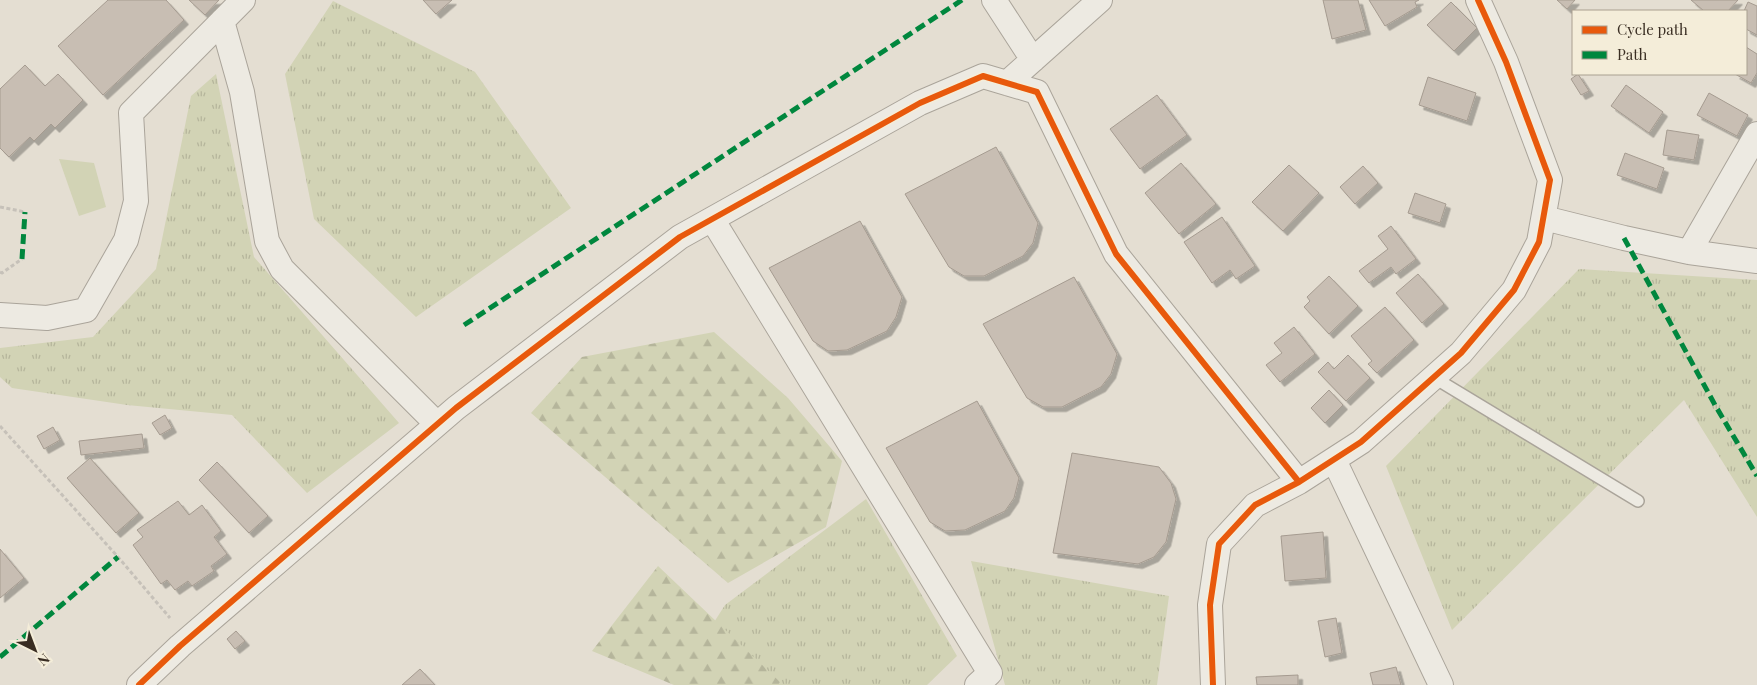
<svg xmlns="http://www.w3.org/2000/svg" width="1757" height="685" font-family="'Playfair Display',serif">
<style>
.grass{fill:url(#grass-tufts)}
.forest{fill:url(#forest-firs)}
.green{fill:#d2d3b5}
.building{fill:#c8beb3;stroke:#a59b90;filter:url(#shadow)}
.lines{fill:none;stroke-linecap:round;stroke-linejoin:round}
.lane-casing{stroke:#aaa49a;stroke-width:14}
.street-casing{stroke:#aaa49a;stroke-width:26}
.path{stroke:#c6c1b9;stroke-width:3;stroke-dasharray:4 2.5;stroke-linecap:butt}
.lane{stroke:#edeae2;stroke-width:11}
.street{stroke:#edeae2;stroke-width:24}
.quiet{stroke:#00873e;stroke-width:5;stroke-dasharray:10 5;stroke-linecap:butt}
.cycleway-casing{stroke:#f4edd9;stroke-width:9}
.cycleway{stroke:#e8590c;stroke-width:6}
</style>
<defs>
<pattern id="grass-tufts" width="24" height="20" patternUnits="userSpaceOnUse" patternTransform="scale(1.25)"><rect width="24" height="20" fill="#d2d3b5"/><path d="M3 7l-1-3M5 7V3M7 7l1-3M15 17l-1-3M17 17v-4M19 17l1-3" fill="none" stroke="#b5b59b"/></pattern>
<pattern id="forest-firs" width="22" height="20" patternUnits="userSpaceOnUse" patternTransform="scale(1.25)"><rect width="22" height="20" fill="#d2d3b5"/><path d="M5 1l3.5 6h-7zM16 11l3.5 6h-7z" fill="#b5b59b"/></pattern>
<filter id="shadow"><feDropShadow dx="4.5" dy="4.5" stdDeviation="0" flood-color="#0004"/></filter>
</defs>
<rect width="100%" height="100%" fill="#e4ded2"/>
<path class="grass" d="M333 1 475 72 571 208 416 317 314 219 285 74Z
M216 74 254 257 399 423 307 493 232 415 127 405 12 388 0 377V348L93 337 156 269 191 96Z
M1579 269 1757 280V517L1684 400 1452 630 1386 466Z
M866 499 957 656 927 685H674L725 605Z
M971 561 1169 596 1157 685H1005Z"/>
<path class="forest" d="M714 332 788 398 842 461 826 527 728 583 531 413 582 357Z
M658 566 780 682 778 685H674L592 651Z"/>
<path class="green" d="M59 159 94 163 106 207 79 216Z"/>
<path class="building" d="M108 0H166L184 20 103 95 58 46Z
M189 0H219L205 15Z
M423 0H452L436 14Z
M1323 0H1358L1366 30 1332 39Z
M1369 0H1419L1415 2 1417 7 1385 26Z
M1557 0H1575L1567 9Z
M1691 0H1738L1728 11H1704Z
M1451 2 1477 28 1454 51 1427 25Z
M1748 2 1757 6V35L1746 29V11H1744Z
M1746 47 1757 54V73L1751 83 1735 74H1746Z
M25 65 45 86 58 74 83 100 55 128 51 124 34 141 30 137 9 157 0 148V89Z
M1578 74 1589 91 1581 95 1571 79Z
M1428 77 1476 93 1467 121 1419 105Z
M1626 85 1663 112 1649 133 1611 106Z
M1709 93 1748 115 1737 136 1697 115Z
M1157 95 1187 135 1140 169 1110 129Z
M1667 130 1699 135 1694 160 1663 155Z
M996 147 1038 223 1033 243 1023 256 984 276H964L949 267 905 194Z
M1625 153 1664 168 1657 189 1617 175Z
M1181 163 1216 204 1179 234 1145 193Z
M1289 165 1319 193 1283 231 1252 202Z
M1363 166 1378 183 1355 204 1340 187Z
M1415 193 1446 204 1440 223 1408 213Z
M1222 217 1255 266 1236 279 1230 270 1212 283 1184 242Z
M860 221 902 297 896 317 887 331 847 350 828 351 813 341 769 268Z
M1391 226 1416 259 1396 274 1391 267 1369 283 1359 271 1388 249 1378 236Z
M1418 274 1444 304 1422 323 1396 293Z
M1329 276 1358 306 1329 334 1304 307 1310 301 1307 297Z
M1074 277 1117 354 1111 374 1101 387 1062 407H1043L1027 398 983 324Z
M1385 307 1414 340 1377 373 1368 364 1372 361 1351 336Z
M1294 327 1315 354 1280 382 1266 365 1282 353 1274 343Z
M1348 355 1370 378 1346 401 1318 372 1328 362 1334 369Z
M1329 390 1343 405 1325 423 1311 408Z
M977 401 1019 478 1014 498 1005 511 965 530 945 531 930 522 886 448Z
M165 415 172 428 160 435 152 423Z
M53 427 60 440 44 449 37 436Z
M142 434 144 448 81 455 79 441Z
M1072 453 1159 467 1171 483 1176 499 1166 542 1154 557 1138 564 1053 553Z
M90 458 139 513 116 533 67 478Z
M217 462 268 516 249 533 199 480Z
M178 501 189 515 202 505 221 531 214 537 227 554 211 566 214 571 192 586 188 581 175 590 167 580 161 584 133 545 143 537 137 530Z
M1323 532 1326 578 1285 581 1281 536Z
M0 549 24 578 0 598Z
M1336 618 1342 653 1325 657 1318 621Z
M236 631 245 641 235 649 227 639Z
M1396 667 1401 685H1373L1370 673Z
M420 669 435 685H402Z
M1298 675V685H1257L1256 677Z"/>
<g class="lines">
<g class="lane-casing">
<path id="lane" d="M1433 377 1638 501"/>
</g>
<g class="street-casing">
<path id="street" d="M994 0 1033 60
M222 21 242 92 267 241 282 269 437 424
M1007 83 1100 0
M1544 218 1624 238 1689 252 1757 261
M712 219 990 673 977 685
M1689 252 1757 134
M0 315 47 318 86 310 126 240 136 201 131 113 243 0
M1334 460 1441 685
M139 685 180 646 456 408 680 237 920 103 983 76 1037 92 1116 254 1299 482
M1213 685 1210 605 1219 544 1255 505 1299 482 1361 442 1461 353 1514 290 1539 242 1550 180 1506 62 1478 0"/>
</g>
<path class="path" d="M0 207 25 212
M0 272 2 273 22 259
M0 426 118 557 170 618"/>
<use href="#lane" class="lane"/>
<use href="#street" class="street"/>
<path class="quiet" d="M1624 238 1715 405 1757 476
M22 259 25 212
M464 325 962 0
M0 657 118 557"/>
<g class="cycleway-casing">
<path id="cycleway" d="M139 685 180 646 456 408 680 237 920 103 983 76 1037 92 1116 254 1299 482
M1213 685 1210 605 1219 544 1255 505 1299 482 1361 442 1461 353 1514 290 1539 242 1550 180 1506 62 1478 0"/>
</g>
<use href="#cycleway" class="cycleway"/>
</g>
<rect x="1572" y="10" width="175" height="65" fill="#f4edd9" stroke="#a9a090"/>
<rect x="1582" y="26" width="25" height="8" fill="#e8590c" stroke="#a9a090"/>
<text x="1617" y="35" font-size="15" fill="#392d22">Cycle path</text>
<rect x="1582" y="51" width="25" height="8" fill="#00873e" stroke="#a9a090"/>
<text x="1617" y="60" font-size="15" fill="#392d22">Path</text>
<g transform="translate(35 650) rotate(138)" stroke="#f4edd9" stroke-width="4" paint-order="stroke">
<path d="M0-4L9 19L0 12L-9 19Z" fill="#392d22"/>
<text y="-8" font-size="14" font-weight="bold" text-anchor="middle" fill="#392d22">N</text>
</g>
</svg>
